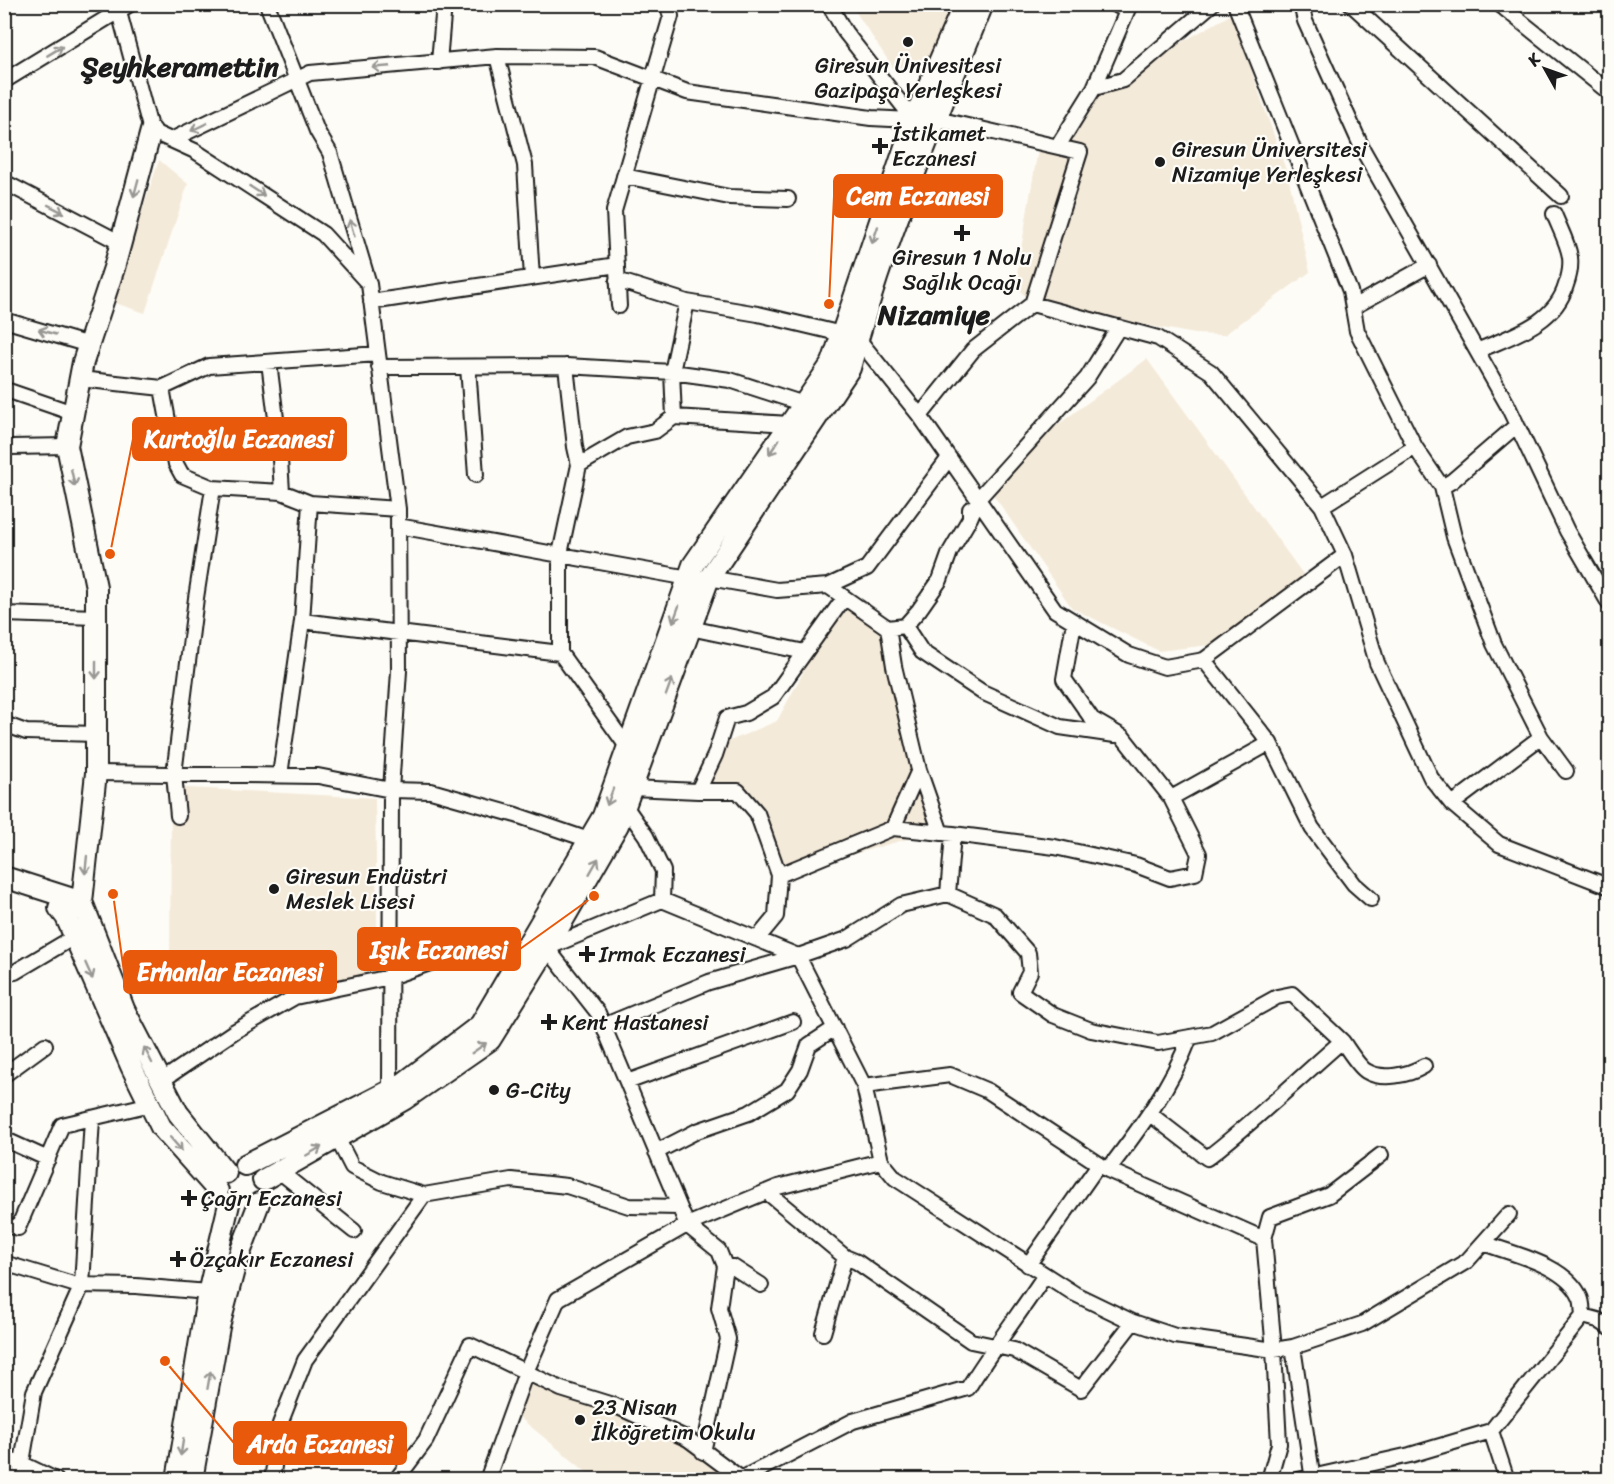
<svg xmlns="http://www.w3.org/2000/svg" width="1614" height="1484" font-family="Sriracha,sans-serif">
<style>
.built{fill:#f4ead9}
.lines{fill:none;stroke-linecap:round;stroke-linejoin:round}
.street-casing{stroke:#1c1c1c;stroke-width:18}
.secondary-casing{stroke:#1c1c1c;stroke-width:24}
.street{stroke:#fdfcf7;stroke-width:14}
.secondary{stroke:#fdfcf7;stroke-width:20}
.oneway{stroke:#989794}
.poi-dot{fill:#1c1c1c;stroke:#fdfcf7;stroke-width:2}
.labels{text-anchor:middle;stroke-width:4.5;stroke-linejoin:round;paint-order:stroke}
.poi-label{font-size:22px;fill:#1c1c1c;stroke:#fdfcf7;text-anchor:start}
.district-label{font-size:28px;font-weight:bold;fill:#1c1c1c;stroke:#fdfcf7}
.leader{fill:none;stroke:#e8590c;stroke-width:2}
.callout-dot{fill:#e8590c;stroke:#fdfcf7;stroke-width:2}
.callout{fill:#e8590c;stroke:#e8590c;stroke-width:2}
.callout-label{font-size:24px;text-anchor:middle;font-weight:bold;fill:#fff}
</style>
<rect width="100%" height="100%" fill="#fdfcf7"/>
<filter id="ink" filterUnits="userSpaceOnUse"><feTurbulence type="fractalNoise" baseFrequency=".0167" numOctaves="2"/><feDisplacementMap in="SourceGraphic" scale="12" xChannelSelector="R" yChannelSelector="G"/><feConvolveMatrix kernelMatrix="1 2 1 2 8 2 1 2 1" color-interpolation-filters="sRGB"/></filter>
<g filter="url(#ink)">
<path class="built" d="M851 5H958L927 74 896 72Z
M1232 14 1288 176 1310 272 1224 335 1195 334 1032 304 1015 285 1038 149 1120 77Z
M159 160 188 184 145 313 112 302Z
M1147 359 1305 577 1226 643 1159 651 1072 608 983 480Z
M839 606 888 628 932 832 779 875 738 792 698 791 718 746 777 721Z
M171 787 375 798 378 982 170 980Z
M526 1372 679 1436 702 1458 731 1479H595L514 1413Z"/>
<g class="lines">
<g class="street-casing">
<path id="street" d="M112 4 119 12 151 131 195 151 323 234 365 280
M267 4 317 131 330 153 369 284 398 509 399 671 391 790 390 1091
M829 4 845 32 914 120
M1113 4 1127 10
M1235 4 1350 291 1357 331 1415 447 1442 487 1454 537 1494 644 1541 737 1566 771
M1301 4 1305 21 1363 150 1507 404 1567 531 1610 605
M1351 4 1561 196
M1499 4 1610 93
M497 56 525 165 532 278
M439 62 444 4
M4 81 130 4
M1094 88 1123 80 1212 4
M171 140 310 73 497 56 595 57 687 92 871 118 950 122 1080 152 1032 304
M1058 146 1094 88 1130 4
M624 176 729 197 788 199
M4 182 121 243
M617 280 687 302 758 314 842 334
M371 302 617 265
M619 306 614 211 671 16 667 4
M1353 307 1429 265
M4 320 89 345
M858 339 920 416 1055 610 1129 655 1165 667 1204 660 1270 743 1312 828 1354 884 1371 899
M1477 351C1511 336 1555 324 1566 285 1569 277 1571 266 1570 257 1568 243 1559 227 1554 214
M269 362 279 443 282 492
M566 366 575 447 579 465 560 554V653L628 748
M379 367 566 366 672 372 730 380 804 404
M468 367 476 475
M80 379 162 388 209 366 378 354
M162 388 176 464 182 475 213 488 282 492 310 503 398 509
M9 391 73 413
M920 416 973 350 1032 304 1158 338 1211 372 1322 506 1415 447
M674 417 672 372 687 302
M4 449 11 447 67 446
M579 465 627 437 655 431 674 417 790 424
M1442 487 1452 481 1517 425
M1322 506 1345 555 1377 663 1431 778 1452 804 1499 844 1610 887
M970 518 978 499 1087 378 1119 327
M398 526 689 578
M709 578 777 590 828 586
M4 614 96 617
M302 621 560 653
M905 626 919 610 940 580 950 552 970 518V509
M690 628 805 652
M888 628 905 626 922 652 982 692 1060 727 1115 735
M1204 660 1345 555
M4 724 26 732 96 734
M919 770 941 833
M96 773 318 776 391 790 431 791 516 815 589 840
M280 775 302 621 310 503
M632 788 698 791 715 755 727 718 746 713 773 697 844 598
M698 791H738L757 813 779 875
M1171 798 1270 743
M1452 804 1541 737
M625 806 646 836 663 871 662 900
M178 816 174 774 196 598 213 488
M893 828 919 770 894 666 888 628 828 586 867 568 949 458
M953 834 1055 847 1136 865 1170 878 1195 873 1199 854 1171 798 1123 737 1092 719 1064 679 1074 622
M948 894 995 915 1028 953 1030 972 1020 992 1053 1015 1091 1030 1158 1043 1212 1033 1277 997 1292 994 1342 1041C1297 1080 1254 1122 1207 1158L1150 1114
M4 973 15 972 74 937
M603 1026 709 982 798 956 847 939 901 905 948 894 953 834 893 828 779 875 776 916 757 939
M1342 1041C1348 1049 1358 1066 1366 1071 1382 1081 1409 1075 1424 1066
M4 1075 45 1045
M161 1081 235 1031 295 997 390 977 433 962
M627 1082 793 1022
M864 1086 950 1075 988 1091 1108 1170 1264 1239 1274 1350 1279 1444 1269 1480
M333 1130 352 1167 382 1182 424 1195 511 1180 567 1186 629 1206 679 1207
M4 1139 48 1159
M656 1152 697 1131 749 1113 787 1090 800 1070 809 1045 835 1028
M1108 1170C1140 1128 1171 1087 1190 1037
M279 1171 354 1231
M767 1192 845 1257 857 1262 971 1341 1014 1350 1081 1389 1133 1322
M4 1225 18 1228 62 1125 151 1104
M1264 1239 1270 1217 1329 1195 1381 1155
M4 1263 76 1285 136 1286 208 1292
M1028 1265 1099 1164
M725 1266 719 1251 687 1225 598 1013 547 948 662 900 798 956 864 1086 881 1161 895 1178 1075 1294 1133 1322 1175 1336 1274 1350 1293 1347 1362 1324 1467 1261 1509 1214
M1583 1316 1598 1320 1610 1328
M823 1333 845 1257
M1293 1347 1313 1480
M1491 1431 1507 1480
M703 1452 728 1339 719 1308 725 1266 733 1267 761 1285
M4 1459 23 1464 56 1480
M743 1478 853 1421 968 1388C992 1349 1020 1313 1045 1275
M19 1480 34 1392 82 1285 92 1119
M272 1480 280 1424 305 1360 424 1195
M396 1480 426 1440 470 1345 561 1389 616 1406 688 1439 743 1480
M487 1480 526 1372 558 1299 687 1225 778 1187 881 1161
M1298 1480 1410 1455 1491 1431 1583 1316C1582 1310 1583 1302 1580 1297 1566 1265 1513 1254 1483 1243"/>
</g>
<g class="secondary-casing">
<path id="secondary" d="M4 877 82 902 124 1009 178 1113 226 1173
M59 908 66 917 131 1066 161 1127 218 1191
M66 917 82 902 96 773V587L67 446 83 362 114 268 151 131
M245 1165 401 1085 480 1025 603 816 693 565 832 363 914 120 964 4
M263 1180 405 1099 490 1040 547 948 618 825 709 578 850 368C883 243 934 124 983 4
M177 1480 207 1298 229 1204
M192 1480 219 1327 235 1266 259 1203"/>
</g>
<use href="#street" class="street"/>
<use href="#secondary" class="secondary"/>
</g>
<defs><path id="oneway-shaft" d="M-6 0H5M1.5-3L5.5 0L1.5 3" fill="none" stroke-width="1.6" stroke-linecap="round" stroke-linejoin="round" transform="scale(1.5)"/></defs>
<g class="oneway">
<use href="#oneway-shaft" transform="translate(55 51) rotate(-31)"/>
<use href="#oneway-shaft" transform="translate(381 67) rotate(175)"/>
<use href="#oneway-shaft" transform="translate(199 127) rotate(154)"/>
<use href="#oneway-shaft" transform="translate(136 188) rotate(105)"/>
<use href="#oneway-shaft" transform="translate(257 191) rotate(33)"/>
<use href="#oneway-shaft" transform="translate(56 209) rotate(27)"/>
<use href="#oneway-shaft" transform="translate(352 228) rotate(-106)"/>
<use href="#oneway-shaft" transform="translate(875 235) rotate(109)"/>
<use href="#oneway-shaft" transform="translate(47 332) rotate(-164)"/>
<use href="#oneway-shaft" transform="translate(774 447) rotate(124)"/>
<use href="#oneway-shaft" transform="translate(73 478) rotate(78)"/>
<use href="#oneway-shaft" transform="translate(676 614) rotate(110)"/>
<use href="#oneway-shaft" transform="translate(96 670) rotate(90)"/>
<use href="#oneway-shaft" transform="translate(669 687) rotate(-70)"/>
<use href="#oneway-shaft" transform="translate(610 797) rotate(110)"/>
<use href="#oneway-shaft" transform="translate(86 865) rotate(96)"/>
<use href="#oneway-shaft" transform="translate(594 866) rotate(-60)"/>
<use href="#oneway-shaft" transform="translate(89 971) rotate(66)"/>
<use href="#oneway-shaft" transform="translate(479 1048) rotate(-35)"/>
<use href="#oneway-shaft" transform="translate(148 1055) rotate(-117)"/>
<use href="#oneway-shaft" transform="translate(176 1144) rotate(49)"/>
<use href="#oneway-shaft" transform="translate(314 1151) rotate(-30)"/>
<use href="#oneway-shaft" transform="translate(209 1380) rotate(-80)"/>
<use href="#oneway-shaft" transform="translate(182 1447) rotate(99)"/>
</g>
</g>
<g class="poi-dot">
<circle cx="908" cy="42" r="6"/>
<path d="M877 137h6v6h6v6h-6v6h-6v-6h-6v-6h6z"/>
<circle cx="1160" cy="162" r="6"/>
<path d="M959 224h6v6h6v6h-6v6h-6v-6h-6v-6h6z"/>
<circle cx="274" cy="889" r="6"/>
<path d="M584 945h6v6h6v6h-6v6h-6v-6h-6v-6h6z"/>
<path d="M546 1013h6v6h6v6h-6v6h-6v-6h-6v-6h6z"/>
<circle cx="494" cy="1090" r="6"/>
<path d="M186 1189h6v6h6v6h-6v6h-6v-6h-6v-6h6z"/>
<path d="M175 1250h6v6h6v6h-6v6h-6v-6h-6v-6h6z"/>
<circle cx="580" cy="1420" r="6"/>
</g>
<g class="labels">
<g class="poi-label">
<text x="908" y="73" text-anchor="middle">Giresun Ünivesitesi<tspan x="908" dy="25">Gazipaşa Yerleşkesi</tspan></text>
<text x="892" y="141">İstikamet<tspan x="892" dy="25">Eczanesi</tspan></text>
<text x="1172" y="157">Giresun Üniversitesi<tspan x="1172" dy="25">Nizamiye Yerleşkesi</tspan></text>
<text x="962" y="265" text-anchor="middle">Giresun 1 Nolu<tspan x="962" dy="25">Sağlık Ocağı</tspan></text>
<text x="286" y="884">Giresun Endüstri<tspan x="286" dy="25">Meslek Lisesi</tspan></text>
<text x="599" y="962">Irmak Eczanesi</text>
<text x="562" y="1030">Kent Hastanesi</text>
<text x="506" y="1098">G-City</text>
<text x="201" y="1206">Çağrı Eczanesi</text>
<text x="190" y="1267">Özçakır Eczanesi</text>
<text x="592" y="1415">23 Nisan<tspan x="592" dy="25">İlköğretim Okulu</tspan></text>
</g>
<g class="district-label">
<text x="180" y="76">Şeyhkeramettin</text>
<text x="934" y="324">Nizamiye</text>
</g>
</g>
<path class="leader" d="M829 304L834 196M110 554L133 439M594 896L520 949M113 894L124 972M165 1361L234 1443"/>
<g class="callout-dot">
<circle cx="829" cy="304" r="6"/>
<circle cx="110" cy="554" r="6"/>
<circle cx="594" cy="896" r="6"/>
<circle cx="113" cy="894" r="6"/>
<circle cx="165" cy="1361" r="6"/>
</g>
<g class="callout">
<rect x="834" y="175" width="168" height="42" rx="6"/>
<rect x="133" y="418" width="213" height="42" rx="6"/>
<rect x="358" y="928" width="162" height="42" rx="6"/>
<rect x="124" y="951" width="212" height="42" rx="6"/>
<rect x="234" y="1422" width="172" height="42" rx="6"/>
</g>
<g class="callout-label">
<text x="918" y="204">Cem Eczanesi</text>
<text x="239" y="447">Kurtoğlu Eczanesi</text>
<text x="439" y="958">Işık Eczanesi</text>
<text x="230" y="980">Erhanlar Eczanesi</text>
<text x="320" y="1452">Arda Eczanesi</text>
</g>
<rect width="1614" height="1484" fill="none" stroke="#fdfcf7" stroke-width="24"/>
<rect x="12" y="12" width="1590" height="1460" fill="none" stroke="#1c1c1c" stroke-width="2" filter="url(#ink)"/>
<g transform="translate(1545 69) rotate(310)" stroke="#fdfcf7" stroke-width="4.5" paint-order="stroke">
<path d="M0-4.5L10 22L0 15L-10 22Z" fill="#1c1c1c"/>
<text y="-9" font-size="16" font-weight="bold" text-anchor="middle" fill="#1c1c1c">K</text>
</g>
</svg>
